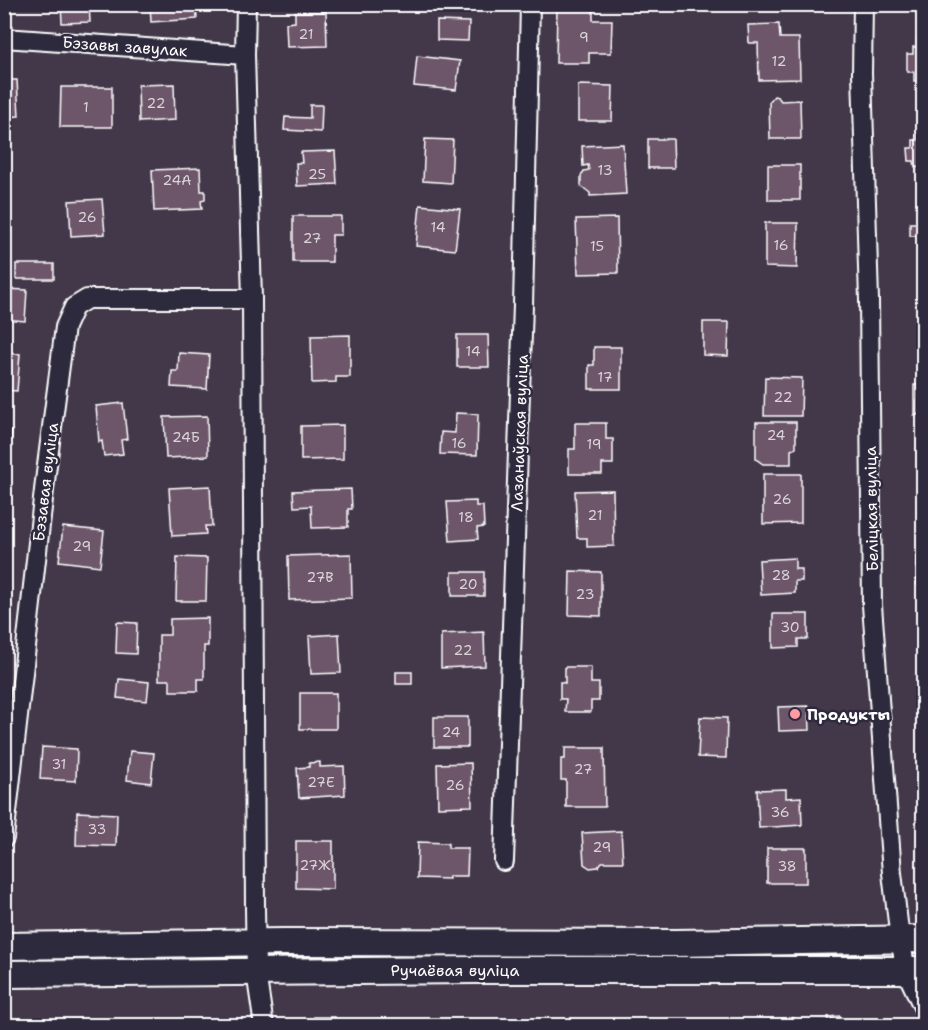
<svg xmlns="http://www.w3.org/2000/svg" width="928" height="1030" viewBox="0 0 928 1030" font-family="'Shantell Sans',sans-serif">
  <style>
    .green { fill: #576860; stroke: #abb4b0; stroke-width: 1.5 }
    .building { fill: #6e576a; stroke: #fff; stroke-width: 1.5 }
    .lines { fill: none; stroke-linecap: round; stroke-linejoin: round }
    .minor-casing { stroke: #fff; stroke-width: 22 }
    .secondary-casing { stroke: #fff; stroke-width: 30 }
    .minor { stroke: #2f2a3d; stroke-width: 18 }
    .secondary { stroke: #2f2a3d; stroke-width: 26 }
    .poi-dot { fill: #ff9aa2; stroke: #2f2a3d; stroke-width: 2 }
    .labels { text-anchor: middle; stroke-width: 5; stroke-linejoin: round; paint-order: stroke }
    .number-label { font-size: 14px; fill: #dbd5da }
    .street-label { font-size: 16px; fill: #fff; stroke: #2f2a3d }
    .poi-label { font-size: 16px; font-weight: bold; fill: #fff; stroke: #2f2a3d; text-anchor: start }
  </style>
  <rect width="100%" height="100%" fill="#42384a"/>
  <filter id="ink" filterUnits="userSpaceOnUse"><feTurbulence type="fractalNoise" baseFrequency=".0167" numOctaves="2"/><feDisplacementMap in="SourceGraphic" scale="12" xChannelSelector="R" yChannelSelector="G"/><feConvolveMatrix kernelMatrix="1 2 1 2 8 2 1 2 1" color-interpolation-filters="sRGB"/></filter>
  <g filter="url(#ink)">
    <g class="green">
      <path d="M849 947 850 957 288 959 287 950Z"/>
      <path d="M4 950H227V960L5 961Z"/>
    </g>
    <g class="building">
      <path d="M61 4H89L90 22 62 23Z"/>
      <path d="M150 4H196L197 19 151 22Z"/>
      <path d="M557 5 593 6V20H612L611 53H589V63H556Z"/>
      <path d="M295 12H326L327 46 287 47 286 23 295 22Z"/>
      <path d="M917 13H924V175H919V167H915L914 161H909L908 148H913V140H918V132H923V89H918V81H914V72H907V54H913V47H917V38H923V20L917 19Z"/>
      <path d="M437 21 469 22 468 41 437 40Z"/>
      <path d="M779 24 780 38H799L800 79 759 80 758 43H749L748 25Z"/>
      <path d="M417 56 460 61 456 90 414 86Z"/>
      <path d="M4 80H17L19 116 4 117Z"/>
      <path d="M174 84 175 120 139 122 138 85Z"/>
      <path d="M578 85 613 86 612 121H578Z"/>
      <path d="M61 87H112V127H60Z"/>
      <path d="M774 96 778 97 781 101 800 100 801 139H770L769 102Z"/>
      <path d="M310 105H322L321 132 284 130 285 117 310 118Z"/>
      <path d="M425 139 453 140 451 183 423 181Z"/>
      <path d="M648 139H673L674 168H648Z"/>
      <path d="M623 144 626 194 590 196V193L581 186V176L584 171 589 170 588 165 583 166 582 146Z"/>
      <path d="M335 151 337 184 297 186 296 163H302L301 152Z"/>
      <rect x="768" y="165" width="32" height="35"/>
      <path d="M200 168 201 191H205V200L201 201 202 209 154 211 152 170Z"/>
      <path d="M102 199 105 234 71 236 69 201Z"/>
      <path d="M420 205 460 209 455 250 416 246Z"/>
      <path d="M917 212H924V244H919V236H910V223H917Z"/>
      <path d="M293 216H341V235H332V262H293Z"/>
      <path d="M617 218 618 273 578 274 576 219Z"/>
      <path d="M765 223H798L797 268 765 267Z"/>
      <rect x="16" y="264" width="38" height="15"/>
      <path d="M4 289 27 290 25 321 4 319Z"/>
      <path d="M703 322H729L728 356 703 355Z"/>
      <path d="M350 335V377H336V382L312 383 311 336Z"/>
      <path d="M457 335H488L489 367H457Z"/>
      <path d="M594 347H621V389H589V365H594Z"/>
      <path d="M4 353 20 354 17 391 4 390Z"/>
      <path d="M179 353 209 355 207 389 171 387 172 371H178Z"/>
      <path d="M920 363H924V426H921V414L914 415V385H922Z"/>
      <path d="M765 377 802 378 801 416H764Z"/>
      <path d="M123 403 127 439 121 440 123 454 104 456 102 441 99 442 96 406Z"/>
      <path d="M456 413 478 414 477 455 440 454 441 432 455 433Z"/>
      <path d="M207 416 208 456 166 458 164 417Z"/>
      <path d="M756 422H796V448L791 450V464H763L756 459Z"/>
      <path d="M575 423H606V439H613V464H602V474H569V449H575Z"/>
      <path d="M343 425V459L301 460V426Z"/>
      <path d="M4 430 12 431 8 465H4Z"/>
      <path d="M763 474H801V523L763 524Z"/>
      <path d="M917 476H924V499L918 498Z"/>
      <path d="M210 486 212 526H205L206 534 172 536 169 488Z"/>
      <path d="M351 489 352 509H348V527L312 528 311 506 294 507 293 491Z"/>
      <path d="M613 490 614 546 587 547V538H577L575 491Z"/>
      <path d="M476 501V506H483L484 527 477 528 478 539 450 541 447 502Z"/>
      <path d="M63 527 104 531 100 566 59 561Z"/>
      <path d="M351 554 352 598 289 600 288 556Z"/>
      <path d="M916 556H924V587L917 585Z"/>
      <path d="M177 557 207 558 206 601H176Z"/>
      <path d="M795 558V569H802V581H795V593L761 595 759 560Z"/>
      <path d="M570 571 601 572V616L569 615Z"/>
      <rect x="452" y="572" width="32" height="24"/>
      <path d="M773 614H808V639H798V647L773 648Z"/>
      <path d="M208 618V646H204V679H198V691H170V680H159V635H170V619Z"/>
      <path d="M117 622 137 623 136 654 116 653Z"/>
      <path d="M484 632 485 666 441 668V634Z"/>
      <path d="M339 634 341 673 311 674 309 636Z"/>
      <path d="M565 667H591V683H599V701H591V712H565L566 699H560V682L565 683Z"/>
      <rect x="396" y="672" width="16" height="12"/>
      <path d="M119 679 149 682 147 701 117 698Z"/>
      <rect x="300" y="693" width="36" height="36"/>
      <path d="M809 706 810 730 779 731 778 707Z"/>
      <rect x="434" y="717" width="34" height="30"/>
      <path d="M700 717 727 718 726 758 698 757Z"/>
      <path d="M42 747 77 749 76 781 40 779Z"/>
      <path d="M565 748H604L605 807H566V780H561V759H565Z"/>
      <path d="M130 751 154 753 151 783 127 780Z"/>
      <path d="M320 762V767L344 766 345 795 299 798 297 768 309 767V763Z"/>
      <path d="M471 763 472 806 438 807 437 764Z"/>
      <path d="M786 789V798L801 797 802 825 759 828 757 790Z"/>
      <path d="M77 812 117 814 116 846 76 845Z"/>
      <path d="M621 831 623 862H602L598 867 590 868 584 864 582 833Z"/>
      <path d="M296 841H333V889L296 888Z"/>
      <path d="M418 842 448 843V848H468L467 876H449V879L417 878Z"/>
      <rect x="767" y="848" width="39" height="35"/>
      <path d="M840 1016 841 1026H810L809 1023 828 1021V1017Z"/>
      <rect x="314" y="1017" width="21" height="9"/>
      <path d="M794 1018V1026H762V1020Z"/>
      <path d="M87 1019 88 1026H51V1021Z"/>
    </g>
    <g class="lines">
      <g class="minor-casing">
        <g id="minor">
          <path d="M246 4 245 55 252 299 255 908 256 972 264 1026"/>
          <path d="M863 4 862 73 869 300 872 605 892 873 900 939 906 971 924 1009"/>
          <path d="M4 38 245 55"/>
          <path d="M4 838 46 473 65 327 74 307 87 299H252"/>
          <path d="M504 861 523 305 530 4"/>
        </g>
      </g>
      <g class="secondary-casing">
        <g id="secondary">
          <path d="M4 946 284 942 676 943 924 939"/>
          <path d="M4 974 475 970H924"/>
        </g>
      </g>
      <use href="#minor" class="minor"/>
      <use href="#secondary" class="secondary"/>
    </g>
  </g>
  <circle class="poi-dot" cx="795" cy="714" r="6"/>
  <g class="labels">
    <g class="number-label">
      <text x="306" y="39">21</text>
      <text x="584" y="42">9</text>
      <text x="779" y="66">12</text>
      <text x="156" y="108">22</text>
      <text x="86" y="112">1</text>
      <text x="605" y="175">13</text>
      <text x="317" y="179">25</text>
      <text x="177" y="185">24А</text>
      <text x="87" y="222">26</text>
      <text x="438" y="232">14</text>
      <text x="312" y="243">27</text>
      <text x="781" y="250">16</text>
      <text x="597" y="251">15</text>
      <text x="473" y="356">14</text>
      <text x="605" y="382">17</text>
      <text x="783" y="402">22</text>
      <text x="776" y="440">24</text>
      <text x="186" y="442">24Б</text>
      <text x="459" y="448">16</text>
      <text x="594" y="449">19</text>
      <text x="782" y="504">26</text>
      <text x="595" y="520">21</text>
      <text x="466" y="522">18</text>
      <text x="82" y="551">29</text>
      <text x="781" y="580">28</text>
      <text x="320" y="582">27В</text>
      <text x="468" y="589">20</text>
      <text x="585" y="599">23</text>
      <text x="790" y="632">30</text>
      <text x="463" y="655">22</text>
      <text x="451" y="737">24</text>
      <text x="59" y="769">31</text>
      <text x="583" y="774">27</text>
      <text x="321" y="787">27Е</text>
      <text x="455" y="790">26</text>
      <text x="780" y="817">36</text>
      <text x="97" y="834">33</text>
      <text x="602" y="852">29</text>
      <text x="315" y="870">27Ж</text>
      <text x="787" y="871">38</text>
    </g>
    <g class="street-label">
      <text transform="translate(125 46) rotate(4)" y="6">Бэзавы завулак</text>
      <text transform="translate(519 433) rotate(-88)" y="6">Лазанаўская вуліца</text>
      <text transform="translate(45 482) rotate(-83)" y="6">Бэзавая вуліца</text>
      <text transform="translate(871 509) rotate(-91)" y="6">Беліцкая вуліца</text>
      <text x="455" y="976">Ручаёвая вуліца</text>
    </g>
    <g class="poi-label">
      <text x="807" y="720">Продукты</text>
    </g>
  </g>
  <rect width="928" height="1030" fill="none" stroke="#2f2a3d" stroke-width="24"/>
  <rect x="12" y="12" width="904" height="1006" fill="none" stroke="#fff" stroke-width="2" filter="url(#ink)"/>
</svg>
